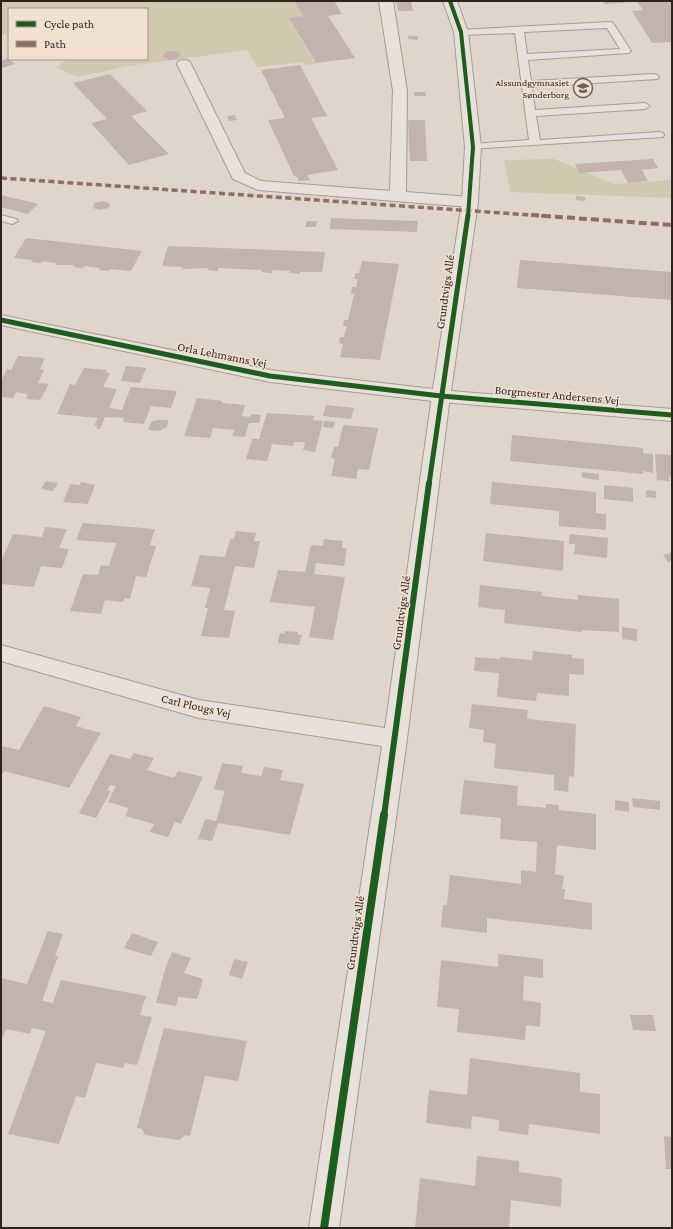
<svg xmlns="http://www.w3.org/2000/svg" width="673" height="1229" viewBox="0 0 673 1229" font-family="'Crimson Pro',serif">
  <style>
    .green { fill: #d0c9af }
    .building { fill: #c2b3ac }
    .lines { fill: none; stroke-linecap: round; stroke-linejoin: round }
    .service-casing { stroke: #a49b94; stroke-width: 2 }
    .minor-casing { stroke: #a49b94; stroke-width: 2 }
    .tertiary-casing { stroke: #a49b94; stroke-width: 2 }
    .service { fill: #e8e1db; fill-rule: evenodd }
    .minor { fill: #e8e1db; fill-rule: evenodd }
    .tertiary { fill: #e8e1db; fill-rule: evenodd }
    .quiet-far1 { stroke: #8d6e63; stroke-width: 3.5; stroke-dasharray: 6 3.5; stroke-linecap: butt }
    .quiet { stroke: #8d6e63; stroke-width: 4; stroke-dasharray: 8 4; stroke-linecap: butt }
    .cycleway-far3-casing { stroke: #f0e0d1; stroke-width: 5.5 }
    .cycleway-far2-casing { stroke: #f0e0d1; stroke-width: 7 }
    .cycleway-far1-casing { stroke: #f0e0d1; stroke-width: 8 }
    .cycleway-casing { stroke: #f0e0d1; stroke-width: 10 }
    .cycleway-far3 { stroke: #1b5e20; stroke-width: 4 }
    .cycleway-far2 { stroke: #1b5e20; stroke-width: 5 }
    .cycleway-far1 { stroke: #1b5e20; stroke-width: 6 }
    .cycleway { stroke: #1b5e20; stroke-width: 8 }
    .labels { text-anchor: middle; stroke-width: 3; stroke-linejoin: round; paint-order: stroke }
    .far-poi-label { font-size: 10px; fill: #30231e; stroke: #f0e0d1; text-anchor: end }
    .street-label { font-size: 12px; fill: #30231e; stroke: #f0e0d1 }
  </style>
  <rect width="100%" height="100%" fill="#dfd5cb"/>
  <g class="green">
    <path d="M1 1H294L303 16 289 19 316 64 306 65 304 62 257 67 247 50 128 66 77 77 56 67 69 59H147V9H9V32L1 35Z"/>
    <path d="M554 159 614 184 672 180V198L510 192 504 160Z"/>
  </g>
  <g class="building">
    <path d="M294 1H334L342 14 328 16 355 58 316 63 289 18 303 16Z"/>
    <path d="M396 1H411L413 11H398Z"/>
    <path d="M603 1H632V2L605 4Z"/>
    <path d="M637 1H672V42L652 43 632 11 643 10Z"/>
    <path d="M408 36H418V40L408 39Z"/>
    <path d="M175 51 181 54 178 59 168 60 162 56 166 52Z"/>
    <path d="M8 58 15 64 2 68 1 61Z"/>
    <path d="M300 65 327 116 311 118 338 170 307 175 310 180 299 181 296 176H294L268 120 285 118 261 70Z"/>
    <path d="M110 74 147 111 131 116 169 154 129 165 91 123 107 119 73 83Z"/>
    <path d="M414 92H425L426 96H415Z"/>
    <path d="M235 115 237 120 229 121 227 116Z"/>
    <path d="M408 120H425L427 161H410Z"/>
    <path d="M653 159 658 168 642 170 648 181 628 183 621 170 579 173 575 164Z"/>
    <path d="M1 195 38 204 28 214 1 207Z"/>
    <path d="M576 196 585 197V201L576 200Z"/>
    <path d="M103 201 110 204 108 208 100 210 93 208 94 203Z"/>
    <path d="M331 218 418 221 417 232 330 229Z"/>
    <path d="M307 221H317L316 227H305Z"/>
    <path d="M26 238 142 251 131 271 110 269 109 271 99 270 100 268 84 266 83 268 73 267 74 265H55L56 263 42 261 41 263 31 262 32 260 14 258Z"/>
    <path d="M168 246 325 252 322 272H300V274L289 273 290 271 272 270V273L262 272V270L218 268V271L207 270 208 268 182 269 183 267 162 266Z"/>
    <path d="M520 260 672 272V300L517 288Z"/>
    <path d="M362 261 399 264 380 360 340 357 343 344 339 343 340 337H344L347 326H343L344 320H348L354 294H351L352 287H356L358 279H354L356 273H359Z"/>
    <path d="M18 356 45 358 40 369 44 370 38 383 49 384 40 400 26 399 28 394 16 392 14 398 1 397V381L7 369 11 370Z"/>
    <path d="M126 366 146 368 140 383 121 381Z"/>
    <path d="M84 368 107 370 106 373H110L103 387 117 389 109 408 122 410 131 387 177 391 171 408 151 406 144 424 123 422 124 418 105 417 100 429 96 428 97 426 94 425 98 418 57 414 70 384 75 385Z"/>
    <path d="M197 398 222 401V403L245 405 242 416 250 417 251 414 261 415 259 423H249L245 437 232 436 234 430 213 428 210 438 184 436Z"/>
    <path d="M326 405 354 408 351 419 323 416Z"/>
    <path d="M267 413 315 416 313 420 323 421 315 452 303 450 305 442H294L293 446 272 444 267 461 246 459 252 439H259Z"/>
    <path d="M157 420H168L167 427 159 431 148 430 151 422Z"/>
    <path d="M324 421 335 422 333 428 323 427Z"/>
    <path d="M343 425 378 428 369 470 358 469 356 479 331 476 335 459 331 458 334 447H338Z"/>
    <path d="M512 435 643 448V453L653 454V473L643 471V474L510 461Z"/>
    <path d="M655 454 672 455V464H671L672 477H669L670 481 657 480Z"/>
    <path d="M582 472 599 474V480L582 478Z"/>
    <path d="M46 481 58 483 53 491 41 489Z"/>
    <path d="M81 482 95 485 88 504 63 502 70 484 80 485Z"/>
    <path d="M492 482 596 492V513L606 514V530L559 526V511L490 504Z"/>
    <path d="M604 485 633 488V502L604 499Z"/>
    <path d="M646 490 656 491V498L646 497Z"/>
    <path d="M83 523 155 529 150 545 156 546 146 577 136 576 130 599 124 598 123 602 105 600 101 614 70 611 83 574 98 575 101 565 109 566 116 543 76 540Z"/>
    <path d="M45 527 67 529 59 548 69 549 62 568 41 566 34 587 1 584V562L13 534 42 537Z"/>
    <path d="M236 531 256 533 254 541H260L254 568 235 566 224 610 235 611 229 638 201 636 208 608H205L210 588 191 586 200 555 225 557 230 539H234Z"/>
    <path d="M486 533 564 541 563 571 483 561Z"/>
    <path d="M570 534 608 538 607 558 574 554 575 544H569Z"/>
    <path d="M324 539 343 541 342 548H347L344 566 316 563 314 574 345 577 333 640 309 637 315 607 270 602 278 570 305 572 311 545 323 546Z"/>
    <path d="M672 553V561L668 562 663 555Z"/>
    <path d="M480 585 542 592 541 596 578 600V595L619 599V632L582 630V632L504 623 505 610 478 607Z"/>
    <path d="M622 627 637 629V641L622 639Z"/>
    <path d="M285 631 298 632V635H302L299 645 278 643 280 633 285 634Z"/>
    <path d="M533 651 572 655V658L584 659V675L569 674V696L537 693 536 701 497 697 499 673 474 671 475 657 500 659V657L532 660Z"/>
    <path d="M472 704 528 710 527 719 576 724 574 777 569 776 568 792 554 790V775L494 768 496 744 483 742 484 730 469 728Z"/>
    <path d="M44 706 81 717 76 726 101 733 69 788 4 771 1 777V746L19 750Z"/>
    <path d="M134 753 154 758 147 770 174 778 178 771 203 777 181 824 175 822 168 837 150 832 154 824 125 816 129 808 108 802 116 786 110 785 107 790 111 791 96 818 79 813 110 754 130 759Z"/>
    <path d="M222 763 243 766 241 773 261 776 264 767 283 770 280 780 304 784 290 835 218 823 212 841 198 839 205 819 216 821 225 791 214 789Z"/>
    <path d="M464 780 518 786 517 805 546 808V804L559 805V810L596 814V850L557 845 555 874 564 876 562 889H565L564 899 592 903V930L487 918V933L441 927 443 905H447L450 875 521 884V870L536 872 537 842 500 839 501 818 460 814Z"/>
    <path d="M632 798 660 801V810L633 807Z"/>
    <path d="M615 800 629 802V812L615 810Z"/>
    <path d="M48 931 63 934 55 956H58L42 1001 53 1003 61 980 146 996 140 1015 152 1017 137 1065 125 1063 123 1068 96 1063 85 1098 76 1096 59 1144 8 1134 46 1031 32 1028 30 1034 6 1029 1 1042V978L27 984Z"/>
    <path d="M132 933 158 942 151 956 124 948Z"/>
    <path d="M172 952 191 958 184 973 203 979 197 999 178 997 176 1006 156 1003 166 966Z"/>
    <path d="M498 954 543 959V978L524 976 523 1000 541 1003 540 1027 526 1025 525 1040 457 1032 459 1009 437 1007 441 960 498 967Z"/>
    <path d="M234 959 248 962 242 979 229 975Z"/>
    <path d="M630 1015H653L656 1031 633 1030Z"/>
    <path d="M164 1028 247 1041 238 1081 205 1076 190 1136 185 1135 179 1140 145 1135 142 1129 137 1128Z"/>
    <path d="M470 1058 580 1073V1092L600 1094V1134L529 1124 528 1135 499 1131V1120L472 1116 471 1129 426 1123 429 1090 467 1095Z"/>
    <path d="M664 1136 672 1137V1169H666Z"/>
    <path d="M477 1156 519 1161V1172L562 1178 561 1207 511 1200 509 1228H415L420 1178 475 1186Z"/>
  </g>
  <g class="lines">
    <g class="service-casing">
      <g id="service">
        <path d="M610 22 613 23 631 51 629 53 528 60 531 81 654 74 657 75 659 77 657 79 532 87 535 110 645 103 650 106 645 109 536 116 540 140 659 132 663 133 664 135 663 137 469 149 468 147 469 145 473 144 529 140 515 33 461 35 456 32 458 30ZM607 28 620 49 527 54 524 32Z"/>
        <path d="M1 215 16 219 18 221 12 224 1 221Z"/>
      </g>
    </g>
    <g class="minor-casing">
      <g id="minor">
        <path d="M379 1H393L407 91 406 192 470 197 476 199 478 202 476 205 470 207 258 190 233 179 177 64 179 61 184 60 189 61 191 64 245 173 261 181 390 191 393 91Z"/>
        <path d="M441 390 448 392 450 396 407 739 339 1228H309L382 746 199 718 1 661V645L199 700 385 728 432 396 434 392Z"/>
      </g>
    </g>
    <g class="tertiary-casing">
      <path id="tertiary" d="M443 1H457L468 32 481 147 478 202 451 391 672 409V421L441 402 270 382 1 325V315L270 370 433 389 462 202 465 147 454 32Z"/>
    </g>
    <use href="#service" class="service"/>
    <use href="#minor" class="minor"/>
    <use href="#tertiary" class="tertiary"/>
    <path class="quiet-far1" d="M1 178 545 216"/>
    <path class="quiet" d="M531 215 672 225"/>
    <g class="cycleway-far3-casing">
      <path id="cycleway-far3" d="M450 1 461 32 473 147 468 216"/>
    </g>
    <g class="cycleway-far2-casing">
      <g id="cycleway-far2">
        <path d="M1 320 270 376 441 396 672 415"/>
        <path d="M429 484 468 215"/>
      </g>
    </g>
    <g class="cycleway-far1-casing">
      <path id="cycleway-far1" d="M384 816 429 483"/>
    </g>
    <g class="cycleway-casing">
      <path id="cycleway" d="M324 1228 384 815"/>
    </g>
    <use href="#cycleway-far3" class="cycleway-far3"/>
    <use href="#cycleway-far2" class="cycleway-far2"/>
    <use href="#cycleway-far1" class="cycleway-far1"/>
    <use href="#cycleway" class="cycleway"/>
  </g>
  <defs>
    <g id="school-ring" transform="scale(1)"><circle r="9.5" fill="#f0e0d1" stroke="#6d615b" stroke-width="1.5"/><path d="M0-5L7-2L0 1L-7-2ZM-4 1L0 2.5L4 1V4Q0 6-4 4Z" fill="#6d615b"/></g>
  </defs>
  <g fill-rule="evenodd">
    <use href="#school-ring" x="583" y="88"/>
  </g>
  <g class="labels">
    <g class="far-poi-label">
      <text x="569" y="86">Alssundgymnasiet<tspan x="569" dy="12">Sønderborg</tspan></text>
    </g>
    <g class="street-label">
      <text transform="translate(445 292) rotate(-82)" y="4">Grundtvigs Allé</text>
      <text transform="translate(222 355) rotate(11)" y="4">Orla Lehmanns Vej</text>
      <text transform="translate(557 395) rotate(5)" y="4">Borgmester Andersens Vej</text>
      <text transform="translate(401 613) rotate(-82)" y="4">Grundtvigs Allé</text>
      <text transform="translate(196 706) rotate(13)" y="4">Carl Plougs Vej</text>
      <text transform="translate(355 933) rotate(-82)" y="4">Grundtvigs Allé</text>
    </g>
  </g>
  <rect width="673" height="1229" fill="none" stroke="#30231e" stroke-width="4"/>
  <rect x="8" y="8" width="140" height="52" fill="#f0e0d1" stroke="#a39489"/>
  <rect x="16" y="21" width="20" height="6" fill="#1b5e20" stroke="#a39489"/>
  <text x="44" y="28" font-size="12" fill="#30231e">Cycle path</text>
  <rect x="16" y="41" width="20" height="6" fill="#8d6e63" stroke="#a39489"/>
  <text x="44" y="48" font-size="12" fill="#30231e">Path</text>
</svg>
